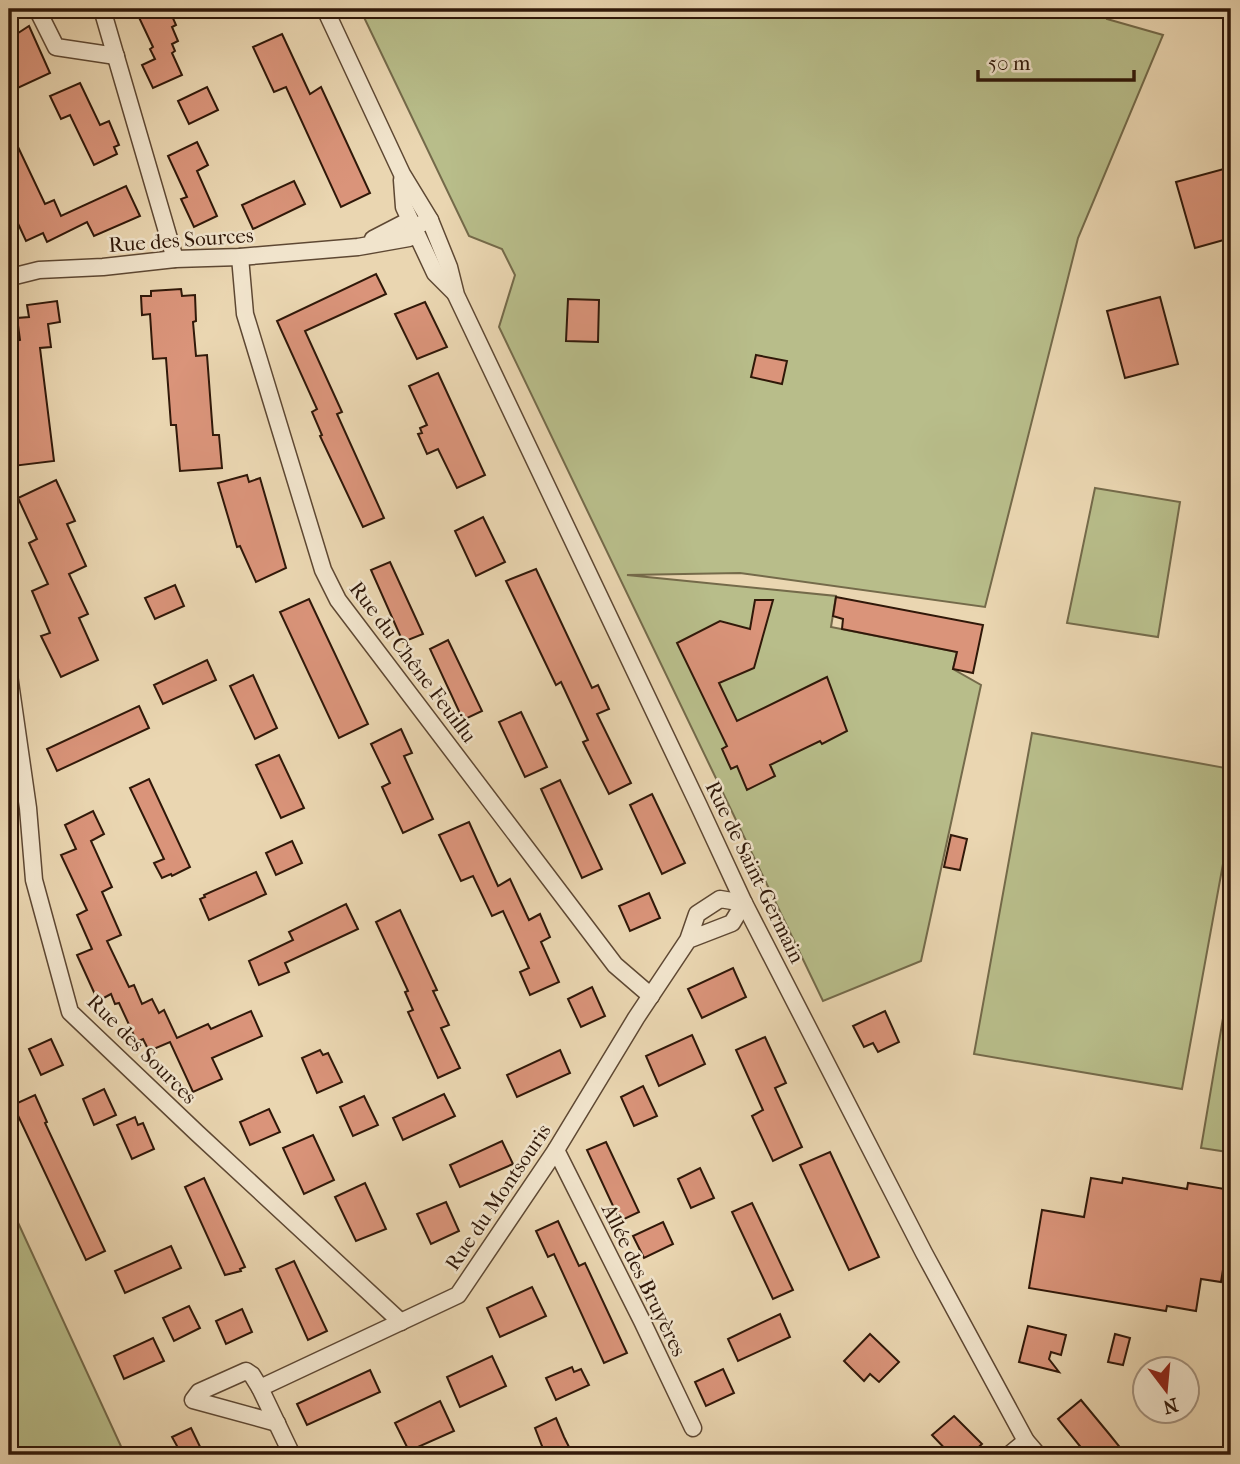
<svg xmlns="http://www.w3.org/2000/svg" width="1240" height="1464" viewBox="0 0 1240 1464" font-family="'IM FELL French Canon',serif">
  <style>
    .green { fill: #b8bd8a; stroke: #746a4a; stroke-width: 2 }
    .building { fill: #da947a; stroke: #301809; stroke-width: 2 }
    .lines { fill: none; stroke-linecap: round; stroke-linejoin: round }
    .street-casing { stroke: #5e4833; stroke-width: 19 }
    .street { stroke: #f1e4cc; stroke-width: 16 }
    .labels { text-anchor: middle; stroke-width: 5; stroke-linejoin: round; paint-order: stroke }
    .street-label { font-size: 21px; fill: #301809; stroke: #f1e4cc }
  </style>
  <rect width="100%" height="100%" fill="#ead6b1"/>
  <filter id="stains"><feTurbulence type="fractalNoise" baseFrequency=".00286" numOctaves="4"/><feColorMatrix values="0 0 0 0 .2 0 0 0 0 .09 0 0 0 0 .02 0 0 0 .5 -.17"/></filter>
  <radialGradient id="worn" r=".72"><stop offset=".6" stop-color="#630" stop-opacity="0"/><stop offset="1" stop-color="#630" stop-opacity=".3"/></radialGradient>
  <g class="green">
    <path d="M360 9H1108L1107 19 1163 35 1078 238 985 607 740 573 627 575 836 596 831 627 957 652 953 669 981 685 921 961 823 1001 499 327 515 275 502 249 469 236Z"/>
    <path d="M1095 488 1180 502 1158 637 1067 623Z"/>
    <path d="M1032 733 1231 769V820L1182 1089 974 1054Z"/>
    <path d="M1231 971V1132L1228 1152 1201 1148Z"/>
    <path d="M9 1203 125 1455H9Z"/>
  </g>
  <g class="building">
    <path d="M135 9H169L176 25 172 27 178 41 172 44 175 51 172 53 182 75 153 88 142 65 155 59 150 49 153 47Z"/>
    <path d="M29 26 50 73 9 92V39Z"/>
    <path d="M282 34 310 94 321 87 370 193 341 207 286 87 274 92 253 47Z"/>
    <path d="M80 83 100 125 109 121 119 145 114 147 117 154 94 165 70 115 61 119 50 96Z"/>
    <path d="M207 87 218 110 189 124 178 101Z"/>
    <path d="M9 128 45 204 54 200 61 216 126 186 140 216 94 236 87 222 47 242 43 233 26 241 9 204Z"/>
    <path d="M197 142 208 165 197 171 217 216 194 227 181 199 187 197 168 156Z"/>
    <path d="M1231 167V238L1195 248 1176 182Z"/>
    <path d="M294 181 305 204 253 229 242 205Z"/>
    <path d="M376 274 386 294 305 331 342 412 337 414 384 518 363 527 320 436 322 435 312 412 317 409 277 321Z"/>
    <path d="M181 289 182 296 195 295 196 321 193 322 196 356 207 355 213 435H219L222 468 180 471 176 425H171L166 358 153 359 150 314 142 315 141 296H151V291Z"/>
    <path d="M1160 297 1178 364 1125 378 1107 311Z"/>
    <path d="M568 299 599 300 598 342 566 341Z"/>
    <path d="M57 301 60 322 48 324 51 347 40 348 54 461 13 466 9 436V359L11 358 9 342 20 340 17 318 29 317 27 305Z"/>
    <path d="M425 302 447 347 417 359 395 314Z"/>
    <path d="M756 355 787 361 782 384 751 377Z"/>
    <path d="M438 373 485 475 457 488 438 449 427 454 418 434 422 433 420 428 427 425 409 386Z"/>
    <path d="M247 475 249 482 260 478 286 568 256 582 240 546 237 547 218 483Z"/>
    <path d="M56 480 75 521 67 524 86 566 69 574 88 614 79 618 98 660 61 677 41 636 50 633 32 591 48 584 29 543 37 539 18 498Z"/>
    <path d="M483 517 505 562 476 576 455 531Z"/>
    <path d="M390 562 423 634 403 642 371 570Z"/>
    <path d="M536 569 592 688 598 685 609 709 597 714 631 783 609 794 583 742 588 740 561 682 556 685 506 581Z"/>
    <path d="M175 585 184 606 155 619 145 598Z"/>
    <path d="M836 597 983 625 973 673 953 669 957 652 842 629 843 619 833 616Z"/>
    <path d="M309 599 368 724 339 738 280 612Z"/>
    <path d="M755 600H773L754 668 719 683 737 721 827 677 847 731 822 744 820 741 770 765 775 776 747 790 737 766 731 769 722 749 727 746 677 643 720 621 750 629Z"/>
    <path d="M448 640 482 711 463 720 430 649Z"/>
    <path d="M207 660 216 680 163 704 154 685Z"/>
    <path d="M253 675 277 728 255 739 230 686Z"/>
    <path d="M139 706 149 728 57 771 47 749Z"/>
    <path d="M521 712 547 767 525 777 499 722Z"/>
    <path d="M401 729 412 753 404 756 433 819 403 833 382 787 390 783 371 744Z"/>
    <path d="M279 755 304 808 281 818 256 765Z"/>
    <path d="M149 779 190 867 172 876 171 874 162 878 154 863 164 859 130 788Z"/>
    <path d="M560 780 602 869 582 878 541 789Z"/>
    <path d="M652 794 685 863 662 874 630 805Z"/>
    <path d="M93 811 104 834 91 841 112 887 102 892 121 935 107 941 129 987 134 985 142 1004 152 999 159 1013 164 1010 177 1038 208 1024 211 1029 251 1011 262 1036 212 1058 222 1079 193 1092 170 1042 149 1051 143 1039 137 1042 119 1003 115 1004 111 994 98 1001 77 955 92 949 77 915 87 910 61 855 76 849 65 825Z"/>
    <path d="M469 822 498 886 510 879 529 920 540 914 550 937 541 942 559 982 530 995 520 972 529 968 503 911 492 916 473 876 461 881 439 835Z"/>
    <path d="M951 835 967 839 960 870 944 867Z"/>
    <path d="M292 841 302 863 276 875 266 853Z"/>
    <path d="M256 872 266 894 209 920 200 899 205 897 204 895Z"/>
    <path d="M649 893 660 918 630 931 619 906Z"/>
    <path d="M346 904 358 929 285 963 289 972 259 985 249 961 293 940 289 932Z"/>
    <path d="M400 910 437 990 433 991 449 1025 441 1028 460 1068 438 1078 408 1012 413 1010 405 992 408 991 376 922Z"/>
    <path d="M733 968 746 997 702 1018 688 989Z"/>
    <path d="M592 987 605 1016 581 1027 568 999Z"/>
    <path d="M885 1011 899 1042 878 1052 873 1043 864 1047 853 1026Z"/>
    <path d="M692 1035 705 1064 659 1086 646 1056Z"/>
    <path d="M765 1037 786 1083 775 1088 802 1147 773 1161 752 1116 763 1110 736 1050Z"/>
    <path d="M51 1039 63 1065 41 1075 29 1049Z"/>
    <path d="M320 1050 323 1055 328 1053 342 1082 317 1093 302 1058Z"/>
    <path d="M560 1050 570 1073 517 1097 507 1075Z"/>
    <path d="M643 1086 657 1116 634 1126 621 1097Z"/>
    <path d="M104 1089 116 1115 94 1125 83 1099Z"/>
    <path d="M444 1094 455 1116 403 1140 393 1118Z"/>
    <path d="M35 1095 47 1122 45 1123 105 1251 86 1260 13 1105Z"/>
    <path d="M364 1096 378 1125 353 1136 340 1107Z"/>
    <path d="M269 1109 280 1132 250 1145 240 1122Z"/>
    <path d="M135 1117 138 1125 143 1123 154 1149 132 1159 117 1125Z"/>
    <path d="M313 1135 334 1180 304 1194 283 1148Z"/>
    <path d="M502 1141 513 1164 460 1187 450 1165Z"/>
    <path d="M606 1142 639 1212 620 1221 587 1150Z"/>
    <path d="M830 1152 879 1257 849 1270 800 1165Z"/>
    <path d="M700 1168 714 1198 691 1208 678 1179Z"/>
    <path d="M204 1178 245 1267 240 1269 241 1271 225 1275 185 1187Z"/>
    <path d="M1091 1178 1122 1183 1123 1178 1187 1189 1188 1183 1231 1190V1220L1221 1282 1201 1279 1196 1311 1167 1306 1166 1311 1029 1288 1042 1210 1084 1217Z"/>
    <path d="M365 1183 386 1229 356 1241 335 1197Z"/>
    <path d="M446 1202 459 1231 431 1244 417 1214Z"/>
    <path d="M752 1203 793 1290 773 1299 732 1212Z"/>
    <path d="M558 1221 579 1266 585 1263 627 1353 604 1363 554 1254 548 1257 536 1231Z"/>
    <path d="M663 1222 673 1244 644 1258 633 1236Z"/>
    <path d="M171 1246 181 1268 125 1293 115 1271Z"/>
    <path d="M294 1261 327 1331 308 1340 276 1269Z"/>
    <path d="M532 1287 546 1316 500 1337 487 1308Z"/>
    <path d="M189 1306 200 1328 174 1341 163 1318Z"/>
    <path d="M242 1309 252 1332 226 1344 216 1321Z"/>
    <path d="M780 1314 790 1337 738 1361 728 1339Z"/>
    <path d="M1028 1326 1066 1335 1061 1355 1051 1352 1049 1359 1059 1372 1019 1362Z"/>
    <path d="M870 1334 899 1362 879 1382 870 1374 864 1381 844 1361Z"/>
    <path d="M1115 1334 1130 1338 1123 1365 1108 1362Z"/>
    <path d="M153 1338 164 1361 124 1379 114 1356Z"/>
    <path d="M492 1356 506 1386 460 1407 447 1377Z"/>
    <path d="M572 1367 574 1372 581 1369 589 1385 556 1400 546 1378Z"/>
    <path d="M723 1369 734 1393 706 1406 695 1382Z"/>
    <path d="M370 1370 380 1392 307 1425 297 1404Z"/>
    <path d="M1081 1400 1110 1435 1126 1455H1087L1058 1419Z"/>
    <path d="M440 1401 454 1431 409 1451 395 1423Z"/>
    <path d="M954 1416 982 1444 970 1455H951L932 1435Z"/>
    <path d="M556 1418 564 1437 573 1455H547L542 1446 535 1428Z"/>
    <path d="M191 1428 204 1455H182L172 1437Z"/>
  </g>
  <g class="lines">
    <g class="street-casing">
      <g id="street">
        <path d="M37 9 56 47 116 56"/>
        <path d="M102 9 175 259"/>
        <path d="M325 9 402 174 430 220 449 267 456 295 699 806 744 903 924 1253 1026 1441 1038 1455"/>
        <path d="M402 180 404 207 435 273 455 293"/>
        <path d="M373 239 404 223 414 227"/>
        <path d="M240 257 245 314 323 570 338 600 615 965 651 996"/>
        <path d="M9 280 15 276 39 270 103 267 175 259 240 257 358 247 409 238 414 227 430 220"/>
        <path d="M9 675 28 808 34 880 70 1012 197 1133 401 1322"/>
        <path d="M556 1150 642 1321 693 1428"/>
        <path d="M260 1388 252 1375 246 1371 199 1392 193 1400 277 1423"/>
        <path d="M292 1455 260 1388 458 1295 556 1150 636 1018 688 940 697 914 720 899 744 903 732 923 688 940"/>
        <path d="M1009 1455 1026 1441"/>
      </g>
    </g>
    <use href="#street" class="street"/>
  </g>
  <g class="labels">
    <g class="street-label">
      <text transform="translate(181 240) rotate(-4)" y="7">Rue des Sources</text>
      <text transform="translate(413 662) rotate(53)" y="7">Rue du Chêne Feuillu</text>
      <text transform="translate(755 872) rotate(64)" y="7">Rue de Saint-Germain</text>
      <text transform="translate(142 1049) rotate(45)" y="7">Rue des Sources</text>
      <text transform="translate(498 1197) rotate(-56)" y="7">Rue du Montsouris</text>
      <text transform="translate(644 1280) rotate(64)" y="7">Allée des Bruyères</text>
    </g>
  </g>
  <rect width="1240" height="1464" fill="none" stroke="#ead6b1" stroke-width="35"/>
  <rect x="10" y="10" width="1219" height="1443" fill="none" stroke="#301809" stroke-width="3.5"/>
  <rect x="18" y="18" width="1205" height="1429" fill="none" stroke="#301809" stroke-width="2"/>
  <g transform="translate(1166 1390) rotate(164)"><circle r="33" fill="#f1e4cc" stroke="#a4927e" stroke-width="2"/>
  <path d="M0-5L12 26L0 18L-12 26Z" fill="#8f2418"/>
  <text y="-10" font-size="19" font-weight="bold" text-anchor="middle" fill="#301809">N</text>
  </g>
  <path d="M978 70v10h156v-10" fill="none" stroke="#301809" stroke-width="3.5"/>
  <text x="988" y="70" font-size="21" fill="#301809" stroke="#f1e4cc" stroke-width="5" paint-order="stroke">50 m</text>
  <rect width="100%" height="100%" filter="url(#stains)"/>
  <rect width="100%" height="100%" fill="url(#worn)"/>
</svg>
